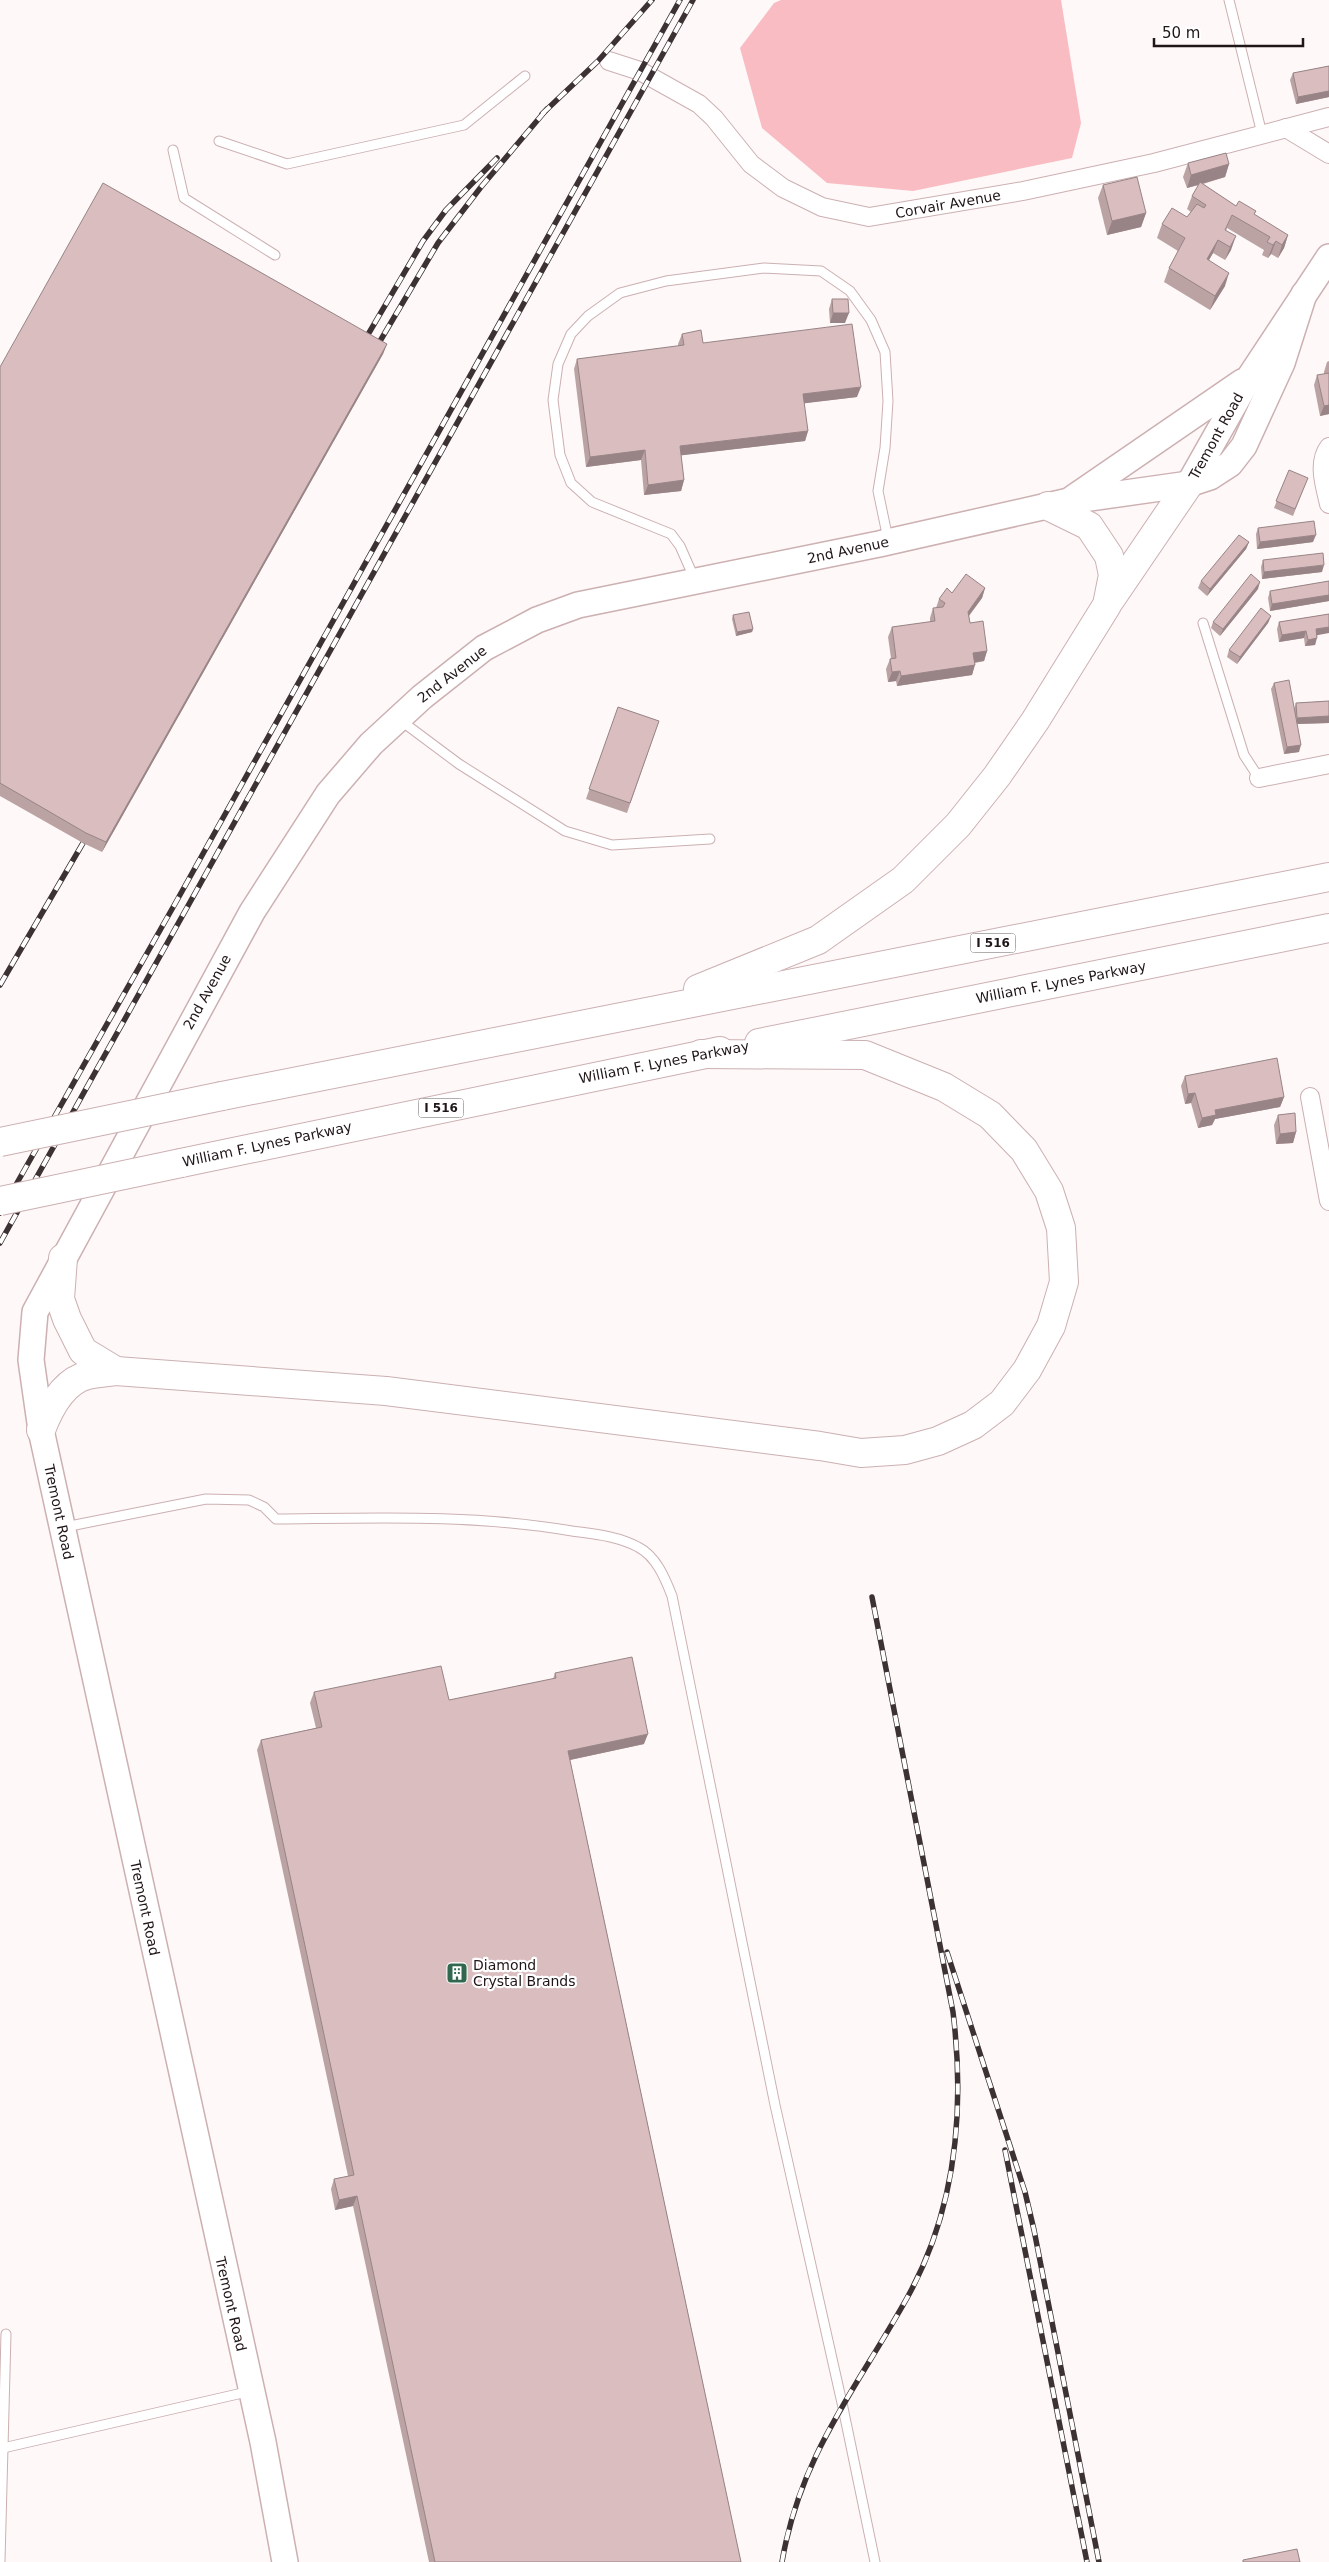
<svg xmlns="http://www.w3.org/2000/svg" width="1329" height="2562" viewBox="0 0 1329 2562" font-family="'DejaVu Sans',sans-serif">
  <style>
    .green { fill: #f8bcc2 }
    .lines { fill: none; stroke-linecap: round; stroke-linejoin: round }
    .lane-casing { stroke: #ccb0b2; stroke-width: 11 }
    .street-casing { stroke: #ccb0b2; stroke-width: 20 }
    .secondary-casing { stroke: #ccb0b2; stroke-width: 28 }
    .highway-casing { stroke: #ccb0b2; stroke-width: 30 }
    .lane { stroke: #fff; stroke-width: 9 }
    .street { stroke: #fff; stroke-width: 18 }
    .secondary { stroke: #fff; stroke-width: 25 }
    .highway { stroke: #fff; stroke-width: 28 }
    .rail-casing { stroke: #3c3233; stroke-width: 5.5 }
    .rail { stroke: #fff; stroke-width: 4; stroke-dasharray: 11; stroke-linecap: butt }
    .highway-bridge-casing { stroke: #ccb0b2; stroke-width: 30; stroke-linecap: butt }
    .highway-bridge { stroke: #fff; stroke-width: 28 }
    .wall { fill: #bba3a4 }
    .shaded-wall { fill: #988486 }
    .building { fill: #d9bdbf; stroke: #988486 }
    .labels { text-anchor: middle; stroke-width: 4.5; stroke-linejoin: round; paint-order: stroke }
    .shield { fill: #fff; stroke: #635c5d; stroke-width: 1 }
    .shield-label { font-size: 12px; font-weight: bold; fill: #201617 }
    .street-label { font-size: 14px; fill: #201617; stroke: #fff }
    .poi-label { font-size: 14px; fill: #201617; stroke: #fff; text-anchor: start }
  </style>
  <rect width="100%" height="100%" fill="#fef8f8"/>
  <path class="green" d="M781 0H1061L1081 123 1072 158 913 191 827 183 762 128 740 48 774 3Z"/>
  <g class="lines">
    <g class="lane-casing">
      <g id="lane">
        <path d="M1229 0 1262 134"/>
        <path d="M219 141 287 164 464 125 525 76"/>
        <path d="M173 150 184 198 275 255"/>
        <path d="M695 580 680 546 671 534 592 502 571 483 560 455 553 400 558 364 571 334 588 316 620 293 666 281 764 268 821 271 850 291 871 320 885 352 888 401 885 448 878 491 888 539"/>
        <path d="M1203 623 1244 755 1259 778"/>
        <path d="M400 720 459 764 565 831 612 845 710 839"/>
        <path d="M65 1527 206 1499 249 1500 264 1507 276 1519C376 1518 473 1514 572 1531 594 1534 618 1536 638 1547 656 1556 665 1578 672 1596L775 2105 842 2403 875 2562"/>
        <path d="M3 2448 251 2391"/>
        <path d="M0 2561 6 2334"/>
      </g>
    </g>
    <g class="street-casing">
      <g id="street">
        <path d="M609 61 640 71 699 104 714 118 751 164 783 188 822 207 869 217 1023 191 1154 163 1329 117"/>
        <path d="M1286 128 1329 154"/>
        <path d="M1329 447C1317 463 1325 486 1329 504"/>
        <path d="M1259 778 1329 764"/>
        <path d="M1310 1097 1329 1201"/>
      </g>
    </g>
    <g class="secondary-casing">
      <g id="secondary">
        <path d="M1189 484 1249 378 1329 257"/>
        <path d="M1073 498 1242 382"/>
        <path d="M285 2562 263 2442 41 1430 31 1360 35 1312 252 912 328 794 371 744 422 697 484 648 537 620 578 605 879 544 1069 501 1189 484 1210 477 1230 464 1244 446 1282 363 1304 294"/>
      </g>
    </g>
    <g class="highway-casing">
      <g id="highway">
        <path d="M1110 600 1189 484"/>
        <path d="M698 989 818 940 903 880 958 825 997 776 1035 721 1107 605 1113 575 1109 556 1089 526 1048 506"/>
        <path d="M759 1043 1329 928"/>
        <path d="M222 1096 1329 877"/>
        <path d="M181 1163 720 1051"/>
        <path d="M63 1258 60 1299 67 1319 83 1351 116 1371"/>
        <path d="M41 1430C49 1409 63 1381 88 1375 97 1373 107 1372 116 1371L386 1391 820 1446 861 1453 905 1450 938 1441 973 1425 1002 1403 1027 1370 1051 1326 1064 1282 1061 1228 1049 1191 1024 1150 990 1115 944 1087 865 1055 701 1054"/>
      </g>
    </g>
    <use href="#lane" class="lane"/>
    <use href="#street" class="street"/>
    <use href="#secondary" class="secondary"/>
    <use href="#highway" class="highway"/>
    <g class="rail-casing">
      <g id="rail">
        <path d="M542 114 598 61 652 0"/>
        <path d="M363 343 423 241 446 210 497 158"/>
        <path d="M373 353 438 243 481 187 547 109"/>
        <path d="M0 985 83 843"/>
        <path d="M0 1213 176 902 680 0"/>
        <path d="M0 1243 693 0"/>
        <path d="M947 1952 1025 2192 1034 2230 1099 2562"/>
        <path d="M1005 2150 1087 2562"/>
        <path d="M782 2562C800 2455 857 2388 907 2298 956 2210 965 2110 953 2012L872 1597"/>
      </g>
    </g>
    <use href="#rail" class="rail"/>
    <g class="highway-bridge-casing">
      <g id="highway-bridge">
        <path d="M0 1142 222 1096"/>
        <path d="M0 1201 181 1163"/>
      </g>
    </g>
    <use href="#highway-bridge" class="highway-bridge"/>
  </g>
  <g class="wall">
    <path d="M1329 66V97L1296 104 1290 80 1293 73Z"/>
    <path d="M1188 163 1229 164 1225 177 1203 184 1236 206 1256 211 1254 215 1288 235 1284 248 1278 258 1271 254 1268 258 1262 255 1264 250 1227 228 1226 231 1231 250 1225 260 1213 253 1209 260 1225 286 1210 310 1164 282 1169 268 1178 251 1157 238 1162 224 1187 217 1191 212 1187 209 1192 196 1199 185 1187 188 1183 177Z"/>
    <path d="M1103 185 1146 213 1141 227 1107 235 1098 198Z"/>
    <path d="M832 299 845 323H830L829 309Z"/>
    <path d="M682 334 703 343 857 397 804 403 808 431 805 441 681 455 684 480 681 491 644 495 641 460 586 467 574 369 577 359 678 346V344Z"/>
    <path d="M387 344 383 354 102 852 83 843 0 796V367Z"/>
    <path d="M1329 361V414L1320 416 1314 385 1317 375 1324 374V372L1327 362Z"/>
    <path d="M1289 470 1305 485 1293 516 1274 508Z"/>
    <path d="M1258 528 1313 542 1257 549 1256 534Z"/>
    <path d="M1249 542 1246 549 1207 596 1198 588 1201 581Z"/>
    <path d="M1263 560 1322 572 1262 579 1261 567Z"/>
    <path d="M1329 581V601L1270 611 1268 598 1270 591Z"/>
    <path d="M985 588 982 598 969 616 970 623 987 651 984 661 975 663 972 675 897 686 896 681 888 682 886 669 890 659 891 658 888 637 892 627 930 622V618L933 608H936L939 599Z"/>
    <path d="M1258 589 1220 636 1211 628 1213 622Z"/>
    <path d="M1329 614 1317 635 1315 645 1305 646 1304 638 1279 642 1277 629 1279 622Z"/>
    <path d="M733 615 753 629 752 632 736 636 732 619Z"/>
    <path d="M1271 616 1268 623 1237 664 1227 657 1229 650Z"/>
    <path d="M1274 683 1294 709 1296 703 1329 701V723L1297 724 1299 752 1284 754 1271 689Z"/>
    <path d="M618 707 659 721 627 813 586 799Z"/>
    <path d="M1185 1076 1284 1097 1280 1107 1215 1119 1212 1125 1198 1128 1191 1103 1185 1104 1181 1086Z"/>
    <path d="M1278 1115 1296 1132 1293 1143 1276 1144 1274 1125Z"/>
    <path d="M555 1673 644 1744 570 1760 741 2562H429L353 2206 335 2210 331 2189 334 2179 348 2176 257 1750 261 1740 316 1728 310 1703 314 1692 449 1700 553 1679Z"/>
  </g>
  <g class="shaded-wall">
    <path d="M1329 91V97L1296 104 1298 97Z"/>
    <path d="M1229 164 1225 177 1187 188 1191 175Z"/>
    <path d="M1146 213 1141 227 1107 235 1112 221Z"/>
    <path d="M1288 235 1284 248 1278 258 1282 245Z"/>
    <path d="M1236 236 1231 250 1225 260 1230 247Z"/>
    <path d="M1218 240 1213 253 1202 272 1207 259Z"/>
    <path d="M1276 241 1271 254 1268 258 1273 245Z"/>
    <path d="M1229 273 1225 286 1210 310 1215 296Z"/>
    <path d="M833 313H849L845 323H830Z"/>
    <path d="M387 344 383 354 102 852 106 842Z"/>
    <path d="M861 387 857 397 799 404 803 394Z"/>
    <path d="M1329 405V414L1320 416 1324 406Z"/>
    <path d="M808 431 805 441 676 456 680 446Z"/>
    <path d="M645 450 641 460 586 467 590 457Z"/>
    <path d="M684 480 681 491 644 495 648 485Z"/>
    <path d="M1316 535 1313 542 1257 549 1260 542Z"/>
    <path d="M1249 542 1246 549 1207 596 1210 589Z"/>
    <path d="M1324 565 1322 572 1262 579 1264 572Z"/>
    <path d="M1260 582 1258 589 1220 636 1223 629Z"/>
    <path d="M985 588 982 598 964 622 968 612Z"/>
    <path d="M1329 595V601L1270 611 1272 604Z"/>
    <path d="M1271 616 1268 623 1237 664 1240 657Z"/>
    <path d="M1329 627V633L1313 636 1316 629Z"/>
    <path d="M753 629 752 632 736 636 737 632Z"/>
    <path d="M1306 631 1304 638 1279 642 1282 635Z"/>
    <path d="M1317 638 1315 645 1305 646 1308 640Z"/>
    <path d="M987 651 984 661 970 663 973 653Z"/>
    <path d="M975 665 972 675 897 686 901 676Z"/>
    <path d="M900 671 896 681 888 682 892 672Z"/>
    <path d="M1329 716V723L1295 724 1297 718Z"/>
    <path d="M1301 745 1299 752 1284 754 1287 747Z"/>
    <path d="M1195 1093 1191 1103 1185 1104 1188 1094Z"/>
    <path d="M1284 1097 1280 1107 1215 1119 1212 1125 1198 1128 1202 1118 1215 1110Z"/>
    <path d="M1296 1132 1293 1143 1276 1144 1280 1134Z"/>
    <path d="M648 1734 644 1744 565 1761 568 1751Z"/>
    <path d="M357 2196 353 2206 335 2210 339 2200Z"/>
  </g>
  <g class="building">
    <path d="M1329 66V91L1298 97 1293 73Z"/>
    <path d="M1226 153 1229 164 1191 175 1188 163Z"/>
    <path d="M1137 177 1146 213 1112 221 1103 185Z"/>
    <path d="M1200 182 1236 206 1239 201 1256 211 1254 214 1288 235 1282 245 1276 241 1273 245 1267 242 1270 237 1232 215 1225 230 1236 236 1230 247 1218 240 1207 259 1229 273 1215 296 1169 268 1185 238 1162 224 1172 208 1187 217 1197 204 1204 208 1206 205 1192 196Z"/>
    <path d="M103 183 387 344 106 842 86 833 0 783V367Z"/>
    <path d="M832 299H848L849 313H833Z"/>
    <path d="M852 324 861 387 803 394 808 431 680 446 684 480 648 485 645 450 590 457 577 359 684 345 682 334 701 330 703 343Z"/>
    <path d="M1329 373V405L1324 406 1317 375Z"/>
    <path d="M1289 470 1308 478 1295 509 1276 501Z"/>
    <path d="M1314 521 1316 535 1260 542 1258 528Z"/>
    <path d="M1239 535 1249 542 1210 589 1201 581Z"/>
    <path d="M1323 553 1324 565 1264 572 1263 560Z"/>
    <path d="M966 574 985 588 968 612 970 623 983 621 987 651 973 653 975 665 901 676 900 671 892 672 890 659 896 658 892 627 935 621 933 608 943 607 945 603 939 599 947 588 952 593Z"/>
    <path d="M1251 574 1260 582 1223 629 1213 622Z"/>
    <path d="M1329 581V595L1272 604 1270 591Z"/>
    <path d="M1261 608 1271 616 1240 657 1229 650Z"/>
    <path d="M749 612 753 629 737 632 733 615Z"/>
    <path d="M1329 614V627L1316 629 1317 638 1308 640 1306 631 1282 635 1279 622Z"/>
    <path d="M1289 680 1301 745 1287 747 1274 683Z"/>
    <path d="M1329 701V716L1297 718 1296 703Z"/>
    <path d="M618 707 659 721 630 803 589 789Z"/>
    <path d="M1277 1058 1284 1097 1215 1110 1216 1115 1202 1118 1195 1093 1188 1094 1185 1076Z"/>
    <path d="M1295 1113 1296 1132 1280 1134 1278 1115Z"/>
    <path d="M632 1657 648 1734 568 1751 741 2562H435L357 2196 339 2200 334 2179 354 2175 261 1740 322 1727 314 1692 441 1666 449 1700 556 1678 555 1673Z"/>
    <path d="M1297 2549 1300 2562H1243V2560Z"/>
  </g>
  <defs>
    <g id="building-square" transform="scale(1.125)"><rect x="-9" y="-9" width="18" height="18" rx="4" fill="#30674e" stroke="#fff"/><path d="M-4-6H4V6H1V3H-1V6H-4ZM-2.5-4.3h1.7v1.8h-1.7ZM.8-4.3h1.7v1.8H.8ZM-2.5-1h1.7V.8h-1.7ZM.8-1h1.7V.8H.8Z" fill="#fff"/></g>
  </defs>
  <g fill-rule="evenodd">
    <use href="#building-square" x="457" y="1973"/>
  </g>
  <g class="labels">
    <g class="shield">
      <rect x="970.5" y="933.5" width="45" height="19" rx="4"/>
      <rect x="418.5" y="1098.5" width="45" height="19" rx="4"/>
    </g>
    <g class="shield-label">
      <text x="993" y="947">I 516</text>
      <text x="441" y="1112">I 516</text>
    </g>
    <g class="street-label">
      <text transform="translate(948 204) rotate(-10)" y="5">Corvair Avenue</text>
      <text transform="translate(1216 436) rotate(-61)" y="5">Tremont Road</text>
      <text transform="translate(848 550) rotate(-12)" y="5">2nd Avenue</text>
      <text transform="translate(452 674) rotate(-38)" y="5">2nd Avenue</text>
      <text transform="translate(1061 982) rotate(-11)" y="5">William F. Lynes Parkway</text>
      <text transform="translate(207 992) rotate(-61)" y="5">2nd Avenue</text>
      <text transform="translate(664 1062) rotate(-11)" y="5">William F. Lynes Parkway</text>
      <text transform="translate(267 1144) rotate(-12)" y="5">William F. Lynes Parkway</text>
      <text transform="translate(59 1512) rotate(78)" y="5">Tremont Road</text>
      <text transform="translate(145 1908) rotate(78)" y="5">Tremont Road</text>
      <text transform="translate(231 2304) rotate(77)" y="5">Tremont Road</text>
    </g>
    <g class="poi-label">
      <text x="473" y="1970">Diamond<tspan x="473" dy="16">Crystal Brands</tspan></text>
    </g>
  </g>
  <path d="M1154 38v8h149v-8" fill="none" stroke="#201617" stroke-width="2.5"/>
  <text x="1162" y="38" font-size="15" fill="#201617" stroke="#ffffff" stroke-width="4" paint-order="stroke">50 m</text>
</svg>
